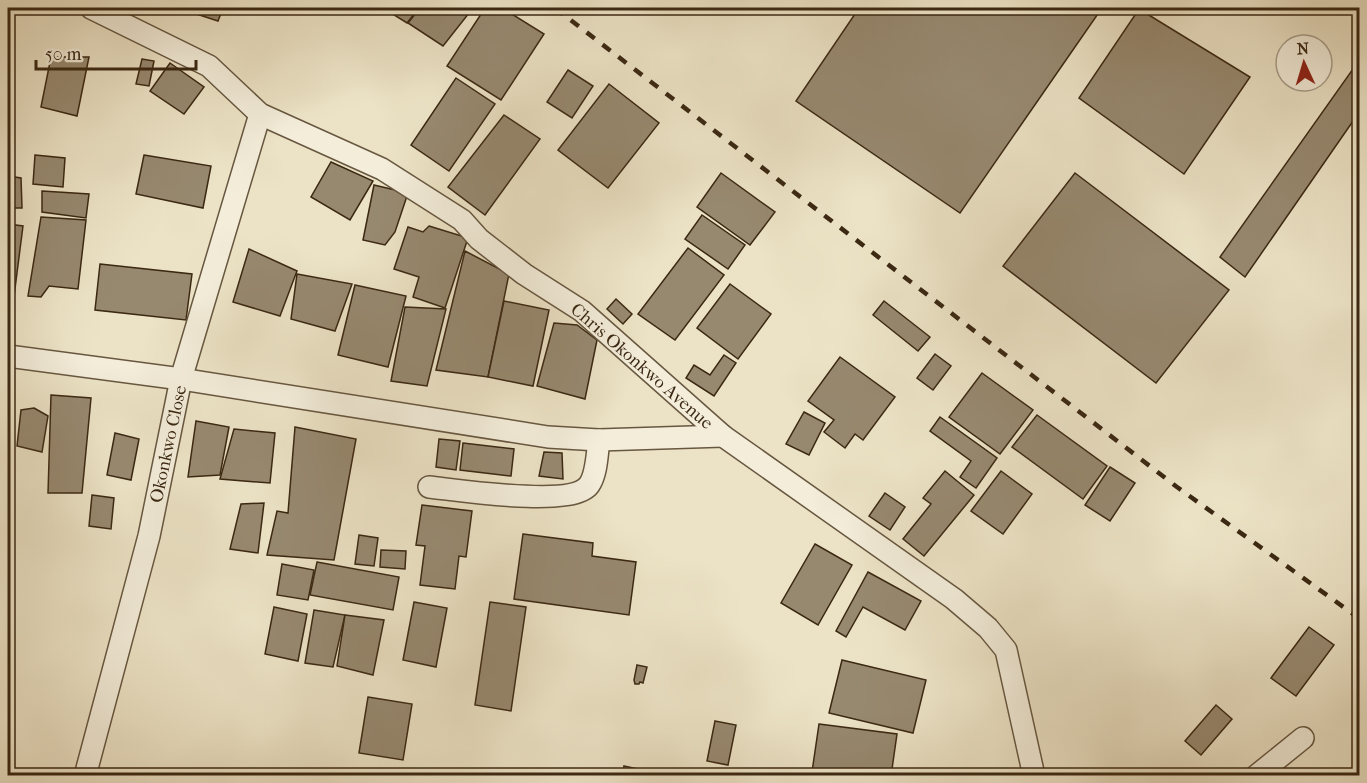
<svg xmlns="http://www.w3.org/2000/svg" width="1367" height="783" viewBox="0 0 1367 783" font-family="'IM FELL French Canon',serif">
  <style>
    .building { fill: #978970; stroke: #3b2813; stroke-width: 1.5 }
    .lines { fill: none; stroke-linecap: round; stroke-linejoin: round }
    .minor-casing { stroke: #675740; stroke-width: 24 }
    .minor { stroke: #f3edda; stroke-width: 21 }
    .rail { stroke: #3b2813; stroke-width: 4.5; stroke-dasharray: 10 10; stroke-linecap: butt }
    .labels { text-anchor: middle; stroke-width: 4.5; stroke-linejoin: round; paint-order: stroke }
    .street-label { font-size: 18px; fill: #3b2813; stroke: #f3edda }
  </style>
  <rect width="100%" height="100%" fill="#ece3c6"/>
  <filter id="stains"><feTurbulence type="fractalNoise" baseFrequency=".00333" numOctaves="4"/><feColorMatrix values="0 0 0 0 .2 0 0 0 0 .09 0 0 0 0 .02 0 0 0 .5 -.17"/></filter>
  <radialGradient id="worn" r=".72"><stop offset=".6" stop-color="#630" stop-opacity="0"/><stop offset="1" stop-color="#630" stop-opacity=".3"/></radialGradient>
  <g class="building">
    <path d="M178 8H223L218 21Z"/>
    <path d="M383 8H419L407 23Z"/>
    <path d="M420 8H473L443 46 408 23Z"/>
    <path d="M485 8H502L544 34 501 100 447 66Z"/>
    <path d="M859 8H1102L960 213 796 101Z"/>
    <path d="M1139 9 1250 77 1184 174 1079 98Z"/>
    <path d="M51 57H89L77 116 41 107Z"/>
    <path d="M142 59 154 61 149 86 136 84Z"/>
    <path d="M1360 59V111L1245 277 1220 257Z"/>
    <path d="M170 63 204 87 184 114 150 91Z"/>
    <path d="M568 70 593 86 572 118 547 102Z"/>
    <path d="M456 78 495 104 449 171 411 145Z"/>
    <path d="M609 84 659 123 608 188 558 150Z"/>
    <path d="M504 115 540 139 485 215 448 187Z"/>
    <path d="M35 155 65 158 63 187 33 184Z"/>
    <path d="M144 155 211 166 203 208 136 194Z"/>
    <path d="M331 162 373 181 350 220 311 197Z"/>
    <path d="M721 173 775 212 750 245 697 207Z"/>
    <path d="M1075 173 1229 290 1156 383 1003 266Z"/>
    <path d="M8 176 21 178 22 208H12V212L8 211Z"/>
    <path d="M374 185 408 193 395 232 385 245 363 240Z"/>
    <path d="M42 191 89 194 86 218 42 212Z"/>
    <path d="M702 215 745 245 728 269 685 239Z"/>
    <path d="M41 217 86 220 78 289 49 286 41 297 28 296Z"/>
    <path d="M8 224 23 226 13 304 8 303Z"/>
    <path d="M429 226 468 238 445 308 413 297 419 277 394 269 408 227 423 232Z"/>
    <path d="M688 248 724 275 675 340 638 314Z"/>
    <path d="M249 249 297 271 280 316 233 302Z"/>
    <path d="M465 251 509 274 488 377 436 370Z"/>
    <path d="M100 264 192 274 186 320 95 310Z"/>
    <path d="M297 274 352 284 335 331 291 319Z"/>
    <path d="M730 284 771 314 738 359 697 328Z"/>
    <path d="M355 285 406 296 388 367 338 355Z"/>
    <path d="M616 299 632 314 623 324 607 309Z"/>
    <path d="M504 301 549 310 533 386 488 377Z"/>
    <path d="M884 301 930 337 918 351 873 315Z"/>
    <path d="M405 307 446 309 427 386 391 381Z"/>
    <path d="M554 323 577 325 597 340 585 399 537 386Z"/>
    <path d="M935 354 951 366 933 390 917 378Z"/>
    <path d="M724 355 736 363 714 396 686 378 694 365 710 375Z"/>
    <path d="M840 357 895 397 863 440 855 434 845 448 824 432 834 420 808 401Z"/>
    <path d="M982 373 1033 410 1000 454 949 417Z"/>
    <path d="M51 395 91 398 82 493H48Z"/>
    <path d="M34 408 48 416 42 452 17 446 21 410Z"/>
    <path d="M804 412 825 423 809 455 786 444Z"/>
    <path d="M1037 415 1107 466 1083 499 1012 447Z"/>
    <path d="M940 417 997 458 976 488 960 477 971 461 930 431Z"/>
    <path d="M196 421 229 427 220 475 188 477Z"/>
    <path d="M295 427 356 439 334 560 267 555 277 511 288 513Z"/>
    <path d="M234 429 275 433 270 483 220 479Z"/>
    <path d="M115 433 139 439 131 480 107 475Z"/>
    <path d="M439 439 460 441 456 470 436 467Z"/>
    <path d="M463 443 514 449 511 476 460 470Z"/>
    <path d="M544 452 562 453 563 479 539 476Z"/>
    <path d="M1110 467 1135 483 1110 521 1085 505Z"/>
    <path d="M945 471 974 495 924 556 903 539 931 504 923 498Z"/>
    <path d="M1001 471 1032 494 1003 534 971 511Z"/>
    <path d="M885 493 905 507 890 530 869 516Z"/>
    <path d="M92 495 114 498 111 529 89 526Z"/>
    <path d="M264 503 258 553 230 549 241 504Z"/>
    <path d="M422 505 472 511 466 557 459 556 455 589 420 585 425 546 416 545Z"/>
    <path d="M523 534 593 543 592 556 636 562 629 615 514 599Z"/>
    <path d="M359 535 378 538 374 566 355 564Z"/>
    <path d="M815 544 852 565 818 625 781 603Z"/>
    <path d="M381 550 406 551 405 569 380 567Z"/>
    <path d="M317 562 399 577 393 610 310 595Z"/>
    <path d="M282 564 314 570 308 600 277 595Z"/>
    <path d="M868 572 921 601 905 630 863 607 846 637 836 631Z"/>
    <path d="M414 602 447 608 436 667 403 660Z"/>
    <path d="M490 602 526 607 511 711 475 705Z"/>
    <path d="M274 607 307 614 298 661 265 654Z"/>
    <path d="M314 610 345 615 333 667 305 663Z"/>
    <path d="M345 615 384 620 373 675 337 666Z"/>
    <path d="M1309 627 1334 645 1296 696 1271 678Z"/>
    <path d="M842 660 926 680 913 733 829 713Z"/>
    <path d="M637 665 647 667 643 683 640 682 639 684H635L634 680Z"/>
    <path d="M368 697 412 704 403 760 359 753Z"/>
    <path d="M1216 705 1232 719 1201 755 1185 741Z"/>
    <path d="M715 721 736 725 728 765 707 761Z"/>
    <path d="M819 724 897 734 891 776H840L812 772Z"/>
    <path d="M624 766 643 770 642 776H622Z"/>
  </g>
  <g class="lines">
    <g class="minor-casing">
      <g id="minor">
        <path d="M91 8 209 66 260 114 382 169 462 220 479 239 524 274 582 311 723 436 954 599 988 628 1006 650 1034 776"/>
        <path d="M8 356 181 379 548 437 599 440 723 436"/>
        <path d="M429 487C458 490 572 508 589 485 597 474 597 453 599 440"/>
        <path d="M85 776 149 536 181 379 260 114"/>
        <path d="M1256 776 1303 738"/>
      </g>
    </g>
    <use href="#minor" class="minor"/>
    <path class="rail" d="M555 8 1177 487 1360 619"/>
  </g>
  <g class="labels">
    <g class="street-label">
      <text transform="translate(642 366) rotate(41)" y="6">Chris Okonkwo Avenue</text>
      <text transform="translate(168 444) rotate(-78)" y="6">Okonkwo Close</text>
    </g>
  </g>
  <rect width="1367" height="783" fill="none" stroke="#ece3c6" stroke-width="30"/>
  <rect x="9" y="9" width="1349" height="765" fill="none" stroke="#3b2813" stroke-width="3"/>
  <rect x="15" y="15" width="1337" height="753" fill="none" stroke="#3b2813" stroke-width="1.5"/>
  <g transform="translate(1304 63) rotate(356)"><circle r="28" fill="#f3edda" stroke="#a99e8a" stroke-width="1.5"/>
  <path d="M0-4.5L10 22L0 15L-10 22Z" fill="#8f2418"/>
  <text y="-9" font-size="16" font-weight="bold" text-anchor="middle" fill="#3b2813">N</text>
  </g>
  <path d="M36 60v9h160v-9" fill="none" stroke="#3b2813" stroke-width="3"/>
  <text x="45" y="60" font-size="18" fill="#3b2813" stroke="#f3edda" stroke-width="4.5" paint-order="stroke">50 m</text>
  <rect width="100%" height="100%" filter="url(#stains)"/>
  <rect width="100%" height="100%" fill="url(#worn)"/>
</svg>
